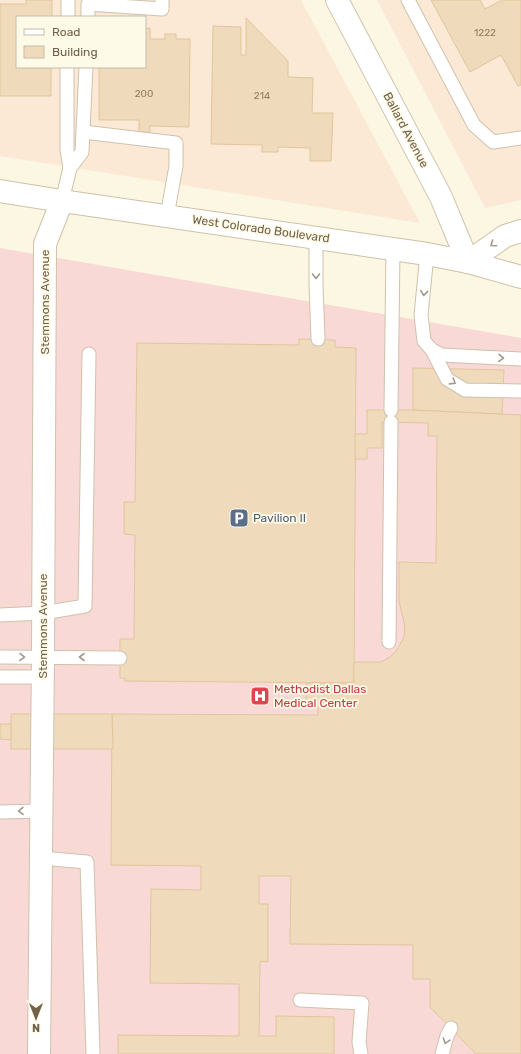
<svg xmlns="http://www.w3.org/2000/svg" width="521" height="1054" viewBox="0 0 521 1054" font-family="Rubik,sans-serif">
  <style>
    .commercial { fill: #fbe9d6; fill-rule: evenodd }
    .medical { fill: #f9d9d6 }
    .building { fill: #efdbbb; stroke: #e1c59c }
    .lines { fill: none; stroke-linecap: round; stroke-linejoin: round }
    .lane-casing { stroke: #cec2ac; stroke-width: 15 }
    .street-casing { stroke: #cec2ac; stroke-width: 24 }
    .secondary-casing { stroke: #cfc1a8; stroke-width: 24 }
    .lane { stroke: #fff; stroke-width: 13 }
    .street { stroke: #fff; stroke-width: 22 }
    .secondary { stroke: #fff; stroke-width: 22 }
    .oneway { stroke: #a39889 }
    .labels { text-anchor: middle; stroke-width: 3.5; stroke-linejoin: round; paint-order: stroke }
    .number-label { font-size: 10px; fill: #907f66 }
    .street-label { font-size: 12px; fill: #71604a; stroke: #fefae8 }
    .service-label { font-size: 12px; fill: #4e5e75; stroke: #fefae8; text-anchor: start }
    .health-label { font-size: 12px; fill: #be3a42; stroke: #fefae8; text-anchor: start }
  </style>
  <rect width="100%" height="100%" fill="#fbf7e2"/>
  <g class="commercial">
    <path d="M0 0H301L420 223 0 156ZM17 17H145V67H17Z"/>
    <path d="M377 0H521V200L485 208Z"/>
  </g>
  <path class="medical" d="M0 248 521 338V1054H0Z"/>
  <g class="building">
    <path d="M26 0H52V17H17V67H51V96H0V4H26Z"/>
    <path d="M431 0H480L485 9 502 0H521V85L518 86 501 55 470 72Z"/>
    <path d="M246 18 288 61V77L313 78 312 113H333L331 161H310V148L278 147V152H262V145L211 144 213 26 241 27V55H246Z"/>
    <path d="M150 28V39H165V34H176V39H190L189 127 150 126V132H139V120H99V67H145V29Z"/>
    <path d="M299 339 335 340V347L356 348 354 683 125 681V678H120V639H134L135 535 124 534V502H135L137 343 299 345Z"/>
    <path d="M413 368 504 370 502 414 413 410Z"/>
    <path d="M367 410H413L521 415V1054H476L430 1007V979H413V945L290 944 291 876H259V904H268V962L260 961 259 1036H276V1016L334 1017V1054H118V1035L239 1036V984L150 983 151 889 201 890V866L111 865 112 714 318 715V707H306V683H354V662H381L390 657 397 650 404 637 405 627 399 601V562L436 563 437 436H428V423L382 422V448H367V459H355V434H367Z"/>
    <path d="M11 714H112L113 749H11Z"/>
    <path d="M0 724H11V740L0 739Z"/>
  </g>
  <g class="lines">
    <g class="lane-casing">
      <g id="lane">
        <path d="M408 0 474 125 493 142 521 138"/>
        <path d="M68 17V0"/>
        <path d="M88 17V4L162 9V0"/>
        <path d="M83 132 176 143V166L167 216"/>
        <path d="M70 168 82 152 86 67"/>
        <path d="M62 201 70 168 67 150V67"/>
        <path d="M316 237V284L318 339"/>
        <path d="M427 254 421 315 424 341 432 350 442 355 521 359"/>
        <path d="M432 350 447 379 465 390 521 391"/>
        <path d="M391 410 393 249"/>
        <path d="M0 615 43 613 85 606 89 354"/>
        <path d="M389 642 391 422"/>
        <path d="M0 657 120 658"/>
        <path d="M0 677H43"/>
        <path d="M0 812 42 811"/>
        <path d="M41 858 87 862 93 1054"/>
        <path d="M300 1000 362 1003 359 1042 361 1054"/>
        <path d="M442 1054 447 1036 451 1028"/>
      </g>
    </g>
    <g class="street-casing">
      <g id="street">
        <path d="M337 0 441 197 468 262"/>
        <path d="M39 1054 43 657 45 244 62 201"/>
      </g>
    </g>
    <g class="secondary-casing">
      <g id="secondary">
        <path d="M0 191 62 201 427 254 468 262 521 277"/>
        <path d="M468 262 505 236 521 231"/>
      </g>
    </g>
    <use href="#lane" class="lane"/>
    <use href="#street" class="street"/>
    <use href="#secondary" class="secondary"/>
  </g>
  <defs><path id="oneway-chevron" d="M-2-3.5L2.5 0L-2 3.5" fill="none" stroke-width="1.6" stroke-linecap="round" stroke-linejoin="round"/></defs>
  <g class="oneway">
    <use href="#oneway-chevron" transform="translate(493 244) rotate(145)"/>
    <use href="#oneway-chevron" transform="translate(316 276) rotate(90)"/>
    <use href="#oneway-chevron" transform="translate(424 293) rotate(96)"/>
    <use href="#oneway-chevron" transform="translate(501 358) rotate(3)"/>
    <use href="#oneway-chevron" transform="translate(453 382) rotate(32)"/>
    <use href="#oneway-chevron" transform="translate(22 657) rotate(1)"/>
    <use href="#oneway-chevron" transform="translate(82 657) rotate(-180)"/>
    <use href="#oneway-chevron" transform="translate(21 811) rotate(179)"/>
    <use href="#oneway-chevron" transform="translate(446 1041) rotate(108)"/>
  </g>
  <defs>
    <g id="parking-square" transform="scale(1)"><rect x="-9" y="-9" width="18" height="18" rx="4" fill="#5c6f8a" stroke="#fefae8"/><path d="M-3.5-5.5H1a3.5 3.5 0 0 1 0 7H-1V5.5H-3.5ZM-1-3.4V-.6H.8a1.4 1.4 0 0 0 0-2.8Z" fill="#fff"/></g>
    <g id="hospital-square" transform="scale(1)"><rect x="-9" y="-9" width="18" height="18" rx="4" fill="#e0444e" stroke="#fefae8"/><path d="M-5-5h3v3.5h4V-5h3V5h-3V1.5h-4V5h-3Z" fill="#fff"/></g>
  </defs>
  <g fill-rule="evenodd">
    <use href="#parking-square" x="239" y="518"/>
    <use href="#hospital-square" x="260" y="696"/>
  </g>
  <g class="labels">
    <g class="number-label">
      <text x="485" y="36">1222</text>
      <text x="144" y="97">200</text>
      <text x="262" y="99">214</text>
    </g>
    <g class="street-label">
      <text transform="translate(406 130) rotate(62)" y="4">Ballard Avenue</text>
      <text transform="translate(261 229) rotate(8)" y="4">West Colorado Boulevard</text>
      <text transform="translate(45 302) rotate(-90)" y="4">Stemmons Avenue</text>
      <text transform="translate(43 626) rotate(-90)" y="4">Stemmons Avenue</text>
    </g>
    <g class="service-label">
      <text x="253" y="522">Pavilion II</text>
    </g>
    <g class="health-label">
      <text x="274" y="693">Methodist Dallas<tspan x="274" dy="14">Medical Center</tspan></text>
    </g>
  </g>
  <rect x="16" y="16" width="130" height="52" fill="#fefae8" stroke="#c6bca9"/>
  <rect x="24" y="29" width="20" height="6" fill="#ffffff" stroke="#c6bca9"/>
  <text x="52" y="36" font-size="12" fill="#71604a">Road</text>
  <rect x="24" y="46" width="20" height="12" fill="#efdbbb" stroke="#c6bca9"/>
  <text x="52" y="56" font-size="12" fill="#71604a">Building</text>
  <g transform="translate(36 1018) rotate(180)" stroke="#fefae8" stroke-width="3" paint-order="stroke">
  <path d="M0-3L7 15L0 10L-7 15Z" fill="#71604a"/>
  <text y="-6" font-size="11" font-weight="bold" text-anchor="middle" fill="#71604a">N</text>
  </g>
</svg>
